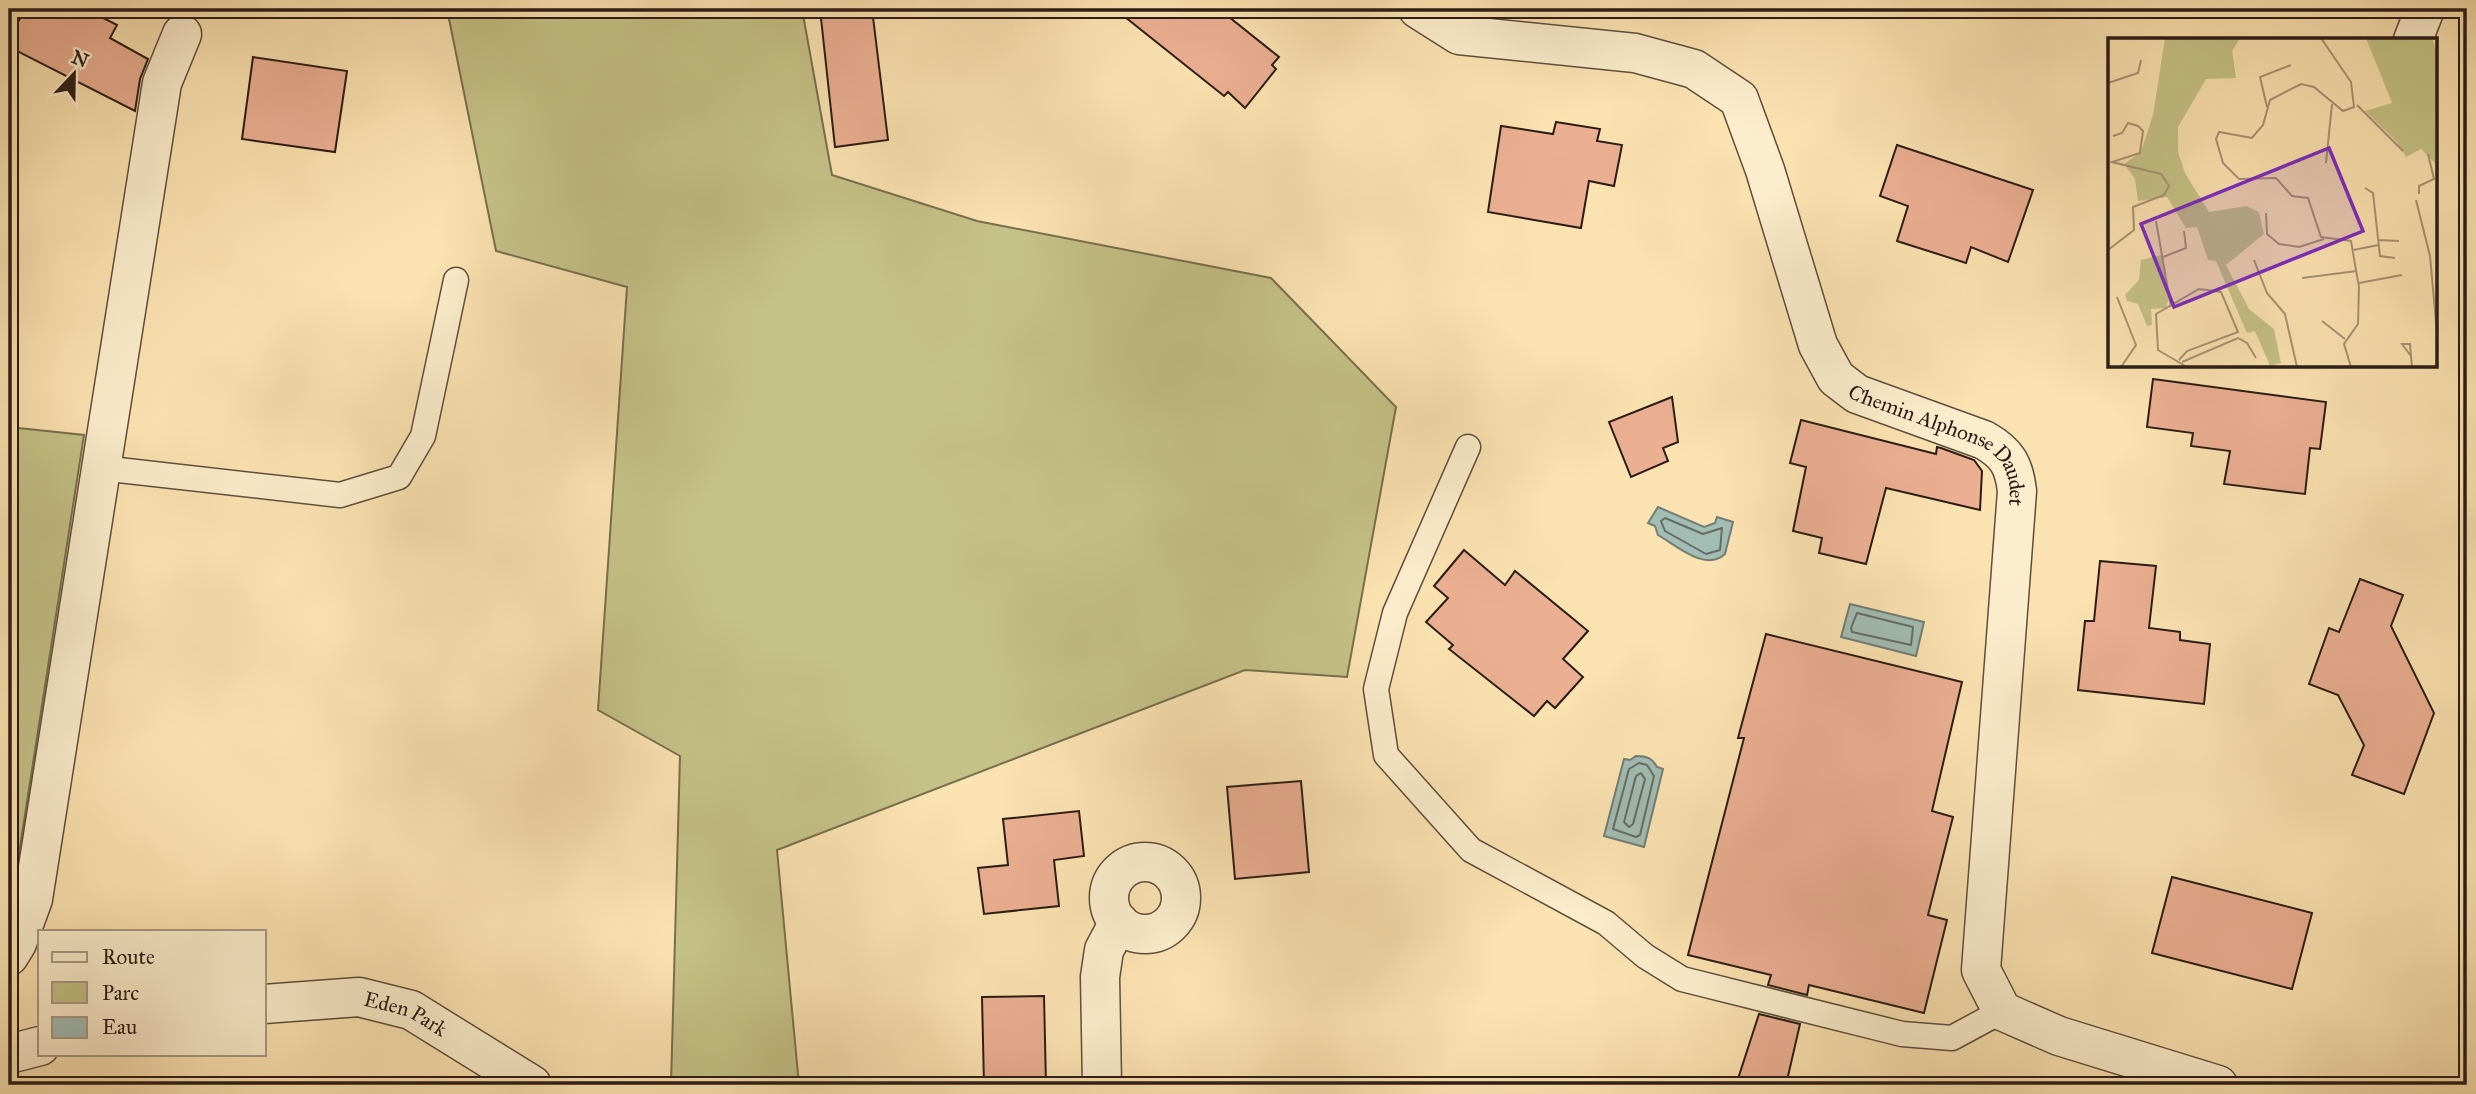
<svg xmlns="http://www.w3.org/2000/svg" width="2476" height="1094" viewBox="0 0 2476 1094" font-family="'IM FELL Great Primer',serif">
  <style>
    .green { fill: #c5c287; stroke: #786f4e; stroke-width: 2 }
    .water { fill: #a1bdb4; stroke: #727d75; stroke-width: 2 }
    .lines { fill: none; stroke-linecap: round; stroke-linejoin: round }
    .shore { stroke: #666c65; stroke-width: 2 }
    .building { fill: #ebaf92; stroke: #2b1c16; stroke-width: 2 }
    .service-casing { stroke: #5f4e3d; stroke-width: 27 }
    .minor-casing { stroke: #5f4e3d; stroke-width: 41 }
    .service { stroke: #fcedcc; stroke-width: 24 }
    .minor { stroke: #fcedcc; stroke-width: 38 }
    .labels { text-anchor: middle; stroke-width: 6; stroke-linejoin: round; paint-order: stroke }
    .street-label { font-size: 21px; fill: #2b1c16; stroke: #fcedcc }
    .inset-road { fill: none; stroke: #a89373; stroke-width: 2 }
    .view { fill: #7b2cbf; fill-opacity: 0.15; stroke: #7b2cbf; stroke-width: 3.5 }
    .inset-edge { fill: none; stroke: #2b1c16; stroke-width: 3.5 }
  </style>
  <rect width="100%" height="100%" fill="#fbe3b1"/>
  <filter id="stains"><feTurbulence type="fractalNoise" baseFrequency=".00286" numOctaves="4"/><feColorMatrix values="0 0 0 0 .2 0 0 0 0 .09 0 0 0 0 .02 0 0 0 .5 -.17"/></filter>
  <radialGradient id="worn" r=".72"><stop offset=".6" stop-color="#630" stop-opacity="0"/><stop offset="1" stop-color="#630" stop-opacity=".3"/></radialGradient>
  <g class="green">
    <path d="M447 9H802L832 175 977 221 1271 278 1396 407 1347 677 1245 670 777 850 799 1085H671L680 756 598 710 627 287 496 251Z"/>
    <path d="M9 427 84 435 9 918Z"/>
  </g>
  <g class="water">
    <path d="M1658 507 1704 527 1715 523 1717 517 1733 522 1725 554C1705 572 1677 546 1658 535L1655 526 1648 523Z"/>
    <path d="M1850 604 1924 622 1916 656 1841 637Z"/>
    <path d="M1636 756C1647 756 1652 758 1657 767L1663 769 1644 847 1604 836 1624 759 1630 760Z"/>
  </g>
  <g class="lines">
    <g class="shore">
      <path d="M1665 518 1703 534 1722 528 1720 550 1706 554 1665 531 1661 521Z"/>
      <path d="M1857 613 1913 627 1911 645 1852 632 1851 628Z"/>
      <path d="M1639 763 1647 765 1654 776 1640 835 1636 837 1613 829 1629 769Z"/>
      <path d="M1641 773 1645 779 1633 824 1629 827 1624 822 1636 776Z"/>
    </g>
  </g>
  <g class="building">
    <path d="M25 9H86L117 25 110 38 148 59 140 79 135 111 9 47V39Z"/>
    <path d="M820 9H872L888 140 835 147Z"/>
    <path d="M1115 9H1219L1279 57 1272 65 1276 69 1245 108 1228 92 1224 96Z"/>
    <path d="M253 57 347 71 335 152 242 139Z"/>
    <path d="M1556 122 1600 129 1597 141 1622 145 1614 186 1589 181 1581 228 1488 212 1501 126 1553 134Z"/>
    <path d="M1897 145 2033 190 2008 262 1971 247 1966 263 1897 241 1908 206 1880 196Z"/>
    <path d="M2153 379 2326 402 2320 449 2310 448 2305 494 2224 484 2230 451 2191 446 2193 433 2147 427Z"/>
    <path d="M1672 397 1678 442 1663 448 1668 461 1631 477 1609 422Z"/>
    <path d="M1801 420 1936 454 1937 447 1941 448 1974 460 1982 471 1980 510 1886 488 1866 564 1819 553 1822 538 1793 531 1806 467 1790 463Z"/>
    <path d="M1464 550 1505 585 1515 571 1588 631 1563 659 1583 677 1555 708 1547 701 1534 716 1449 649 1453 645 1426 622 1448 598 1434 586Z"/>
    <path d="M2100 561 2156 566 2149 628 2180 632V640L2210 644 2204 704 2078 690 2085 621H2094Z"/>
    <path d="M2360 579 2403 595 2391 626 2434 713 2404 794 2352 775 2364 745 2338 695 2309 684 2329 628 2339 632Z"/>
    <path d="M1766 634 1962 682 1932 811 1953 817 1928 915 1947 920 1924 1013 1809 985 1807 995 1768 985 1771 975 1688 955 1744 738H1738Z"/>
    <path d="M1301 781 1309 872 1235 879 1227 787Z"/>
    <path d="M1079 811 1084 856 1054 860 1059 906 984 914 978 868 1008 865 1003 819Z"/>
    <path d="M2172 877 2312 913 2292 989 2152 953Z"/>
    <path d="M1044 996 1046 1085H984L982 997Z"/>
    <path d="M1759 1014 1800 1024 1786 1085H1736Z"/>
  </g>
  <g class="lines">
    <g class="service-casing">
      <g id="service">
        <path d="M1468 447 1395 613 1376 689 1386 755 1471 850 1606 923 1645 956 1682 979 1902 1034 1952 1038 2002 1011"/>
        <path d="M101 468 340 495 399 477 423 436 456 280"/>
      </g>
    </g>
    <g class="minor-casing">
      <g id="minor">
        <path id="s1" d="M1418 9 1459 35 1635 53 1694 69 1739 99 1765 170 1818 345 1836 378 1857 394 1984 440C2007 453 2014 465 2017 491L1981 970 2002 1011 2059 1036 2218 1085"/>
        <path d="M2413 40 2425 9"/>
        <circle cx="1145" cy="898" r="36"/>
        <path d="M9 956 17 943 33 899 162 83 182 34"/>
        <path id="s2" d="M264 1004 359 997 411 1010 532 1085"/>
        <path d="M9 1054 40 1046"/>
        <path d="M1102 1085 1100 977 1104 950 1119 922"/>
      </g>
    </g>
    <use href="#service" class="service"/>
    <use href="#minor" class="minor"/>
  </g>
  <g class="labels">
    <g class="street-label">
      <text dy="7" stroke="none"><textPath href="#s1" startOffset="766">Chemin Alphonse Daudet</textPath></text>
      <text dy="7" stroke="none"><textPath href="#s2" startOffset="145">Eden Park</textPath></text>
    </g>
  </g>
  <g transform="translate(2108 38)">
    <rect width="329" height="329" fill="#fbe3b1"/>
    <path d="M57 0H132L124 13 128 40 98 41 70 89V114L77 135 101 174 138 168 151 174 156 196 118 227 141 271 166 291 173 325 162 328 147 293 139 295 108 223 100 222 89 189 78 190 59 159 30 163 27 141 16 126 33 114 45 77ZM258 0H324L329 16V127L313 111 298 119 289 104 257 73 284 65ZM53 217 62 257 58 270 43 271 44 287 39 288 30 266 19 263 17 257 31 242 33 222Z" fill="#c5c287"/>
    <path class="inset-road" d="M213 0 243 44 246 69 235 73 206 49 193 46 162 62 155 87 144 100 111 94 108 101 115 125 131 141 168 140 184 158 200 160 213 199 243 203 251 249 250 286 236 306 243 329M0 45 30 35 33 22M249 67 295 113M159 69 152 39 183 27M218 125 224 66M257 150 265 155 272 218 287 220M311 156V148L326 141 320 116M308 162 322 218 329 295M158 175 159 196 171 206 191 209 216 201M48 183 63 269M270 202 291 203M0 212 26 192 25 169 56 157 61 148 53 136 4 124 32 115 35 93 30 88 20 85 14 95 5 98M245 212 271 207M55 219 78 210 76 193M146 222 159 255 177 276 189 329M194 240 249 233M251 245 294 237M9 259 28 307 13 329M214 283 237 301M303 318 294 306H302L303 318 304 329M71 322 79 313 130 294 113 254 91 251 48 276 50 312 79 329M74 324 130 300 139 305 148 320"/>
    <path class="view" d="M221 110 255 193 66 269 33 186Z"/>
    <rect width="329" height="329" class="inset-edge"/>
  </g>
  <rect width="2476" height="1094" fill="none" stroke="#fbe3b1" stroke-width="35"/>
  <rect x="10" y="10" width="2455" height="1073" fill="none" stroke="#2b1c16" stroke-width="3.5"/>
  <rect x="18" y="18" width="2441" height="1059" fill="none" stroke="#2b1c16" stroke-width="2"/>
  <rect x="38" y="930" width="228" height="126" fill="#fcedcc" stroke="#a89983" stroke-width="2"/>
  <rect x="52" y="952" width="35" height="10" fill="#fcedcc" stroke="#a89983" stroke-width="2"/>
  <text x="102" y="964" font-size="21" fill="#2b1c16">Route</text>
  <rect x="52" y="982" width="35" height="21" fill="#c5c287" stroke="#a89983" stroke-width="2"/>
  <text x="102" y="1000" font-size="21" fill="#2b1c16">Parc</text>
  <rect x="52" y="1017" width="35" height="21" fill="#a1bdb4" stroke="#a89983" stroke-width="2"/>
  <text x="102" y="1034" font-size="21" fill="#2b1c16">Eau</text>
  <g transform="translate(74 74) rotate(22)" stroke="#fcedcc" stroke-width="5" paint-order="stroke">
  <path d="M0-5L12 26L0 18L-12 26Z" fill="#2b1c16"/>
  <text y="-10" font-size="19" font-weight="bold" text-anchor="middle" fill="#2b1c16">N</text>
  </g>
  <rect width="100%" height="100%" filter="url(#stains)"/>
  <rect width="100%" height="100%" fill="url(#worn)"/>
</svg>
